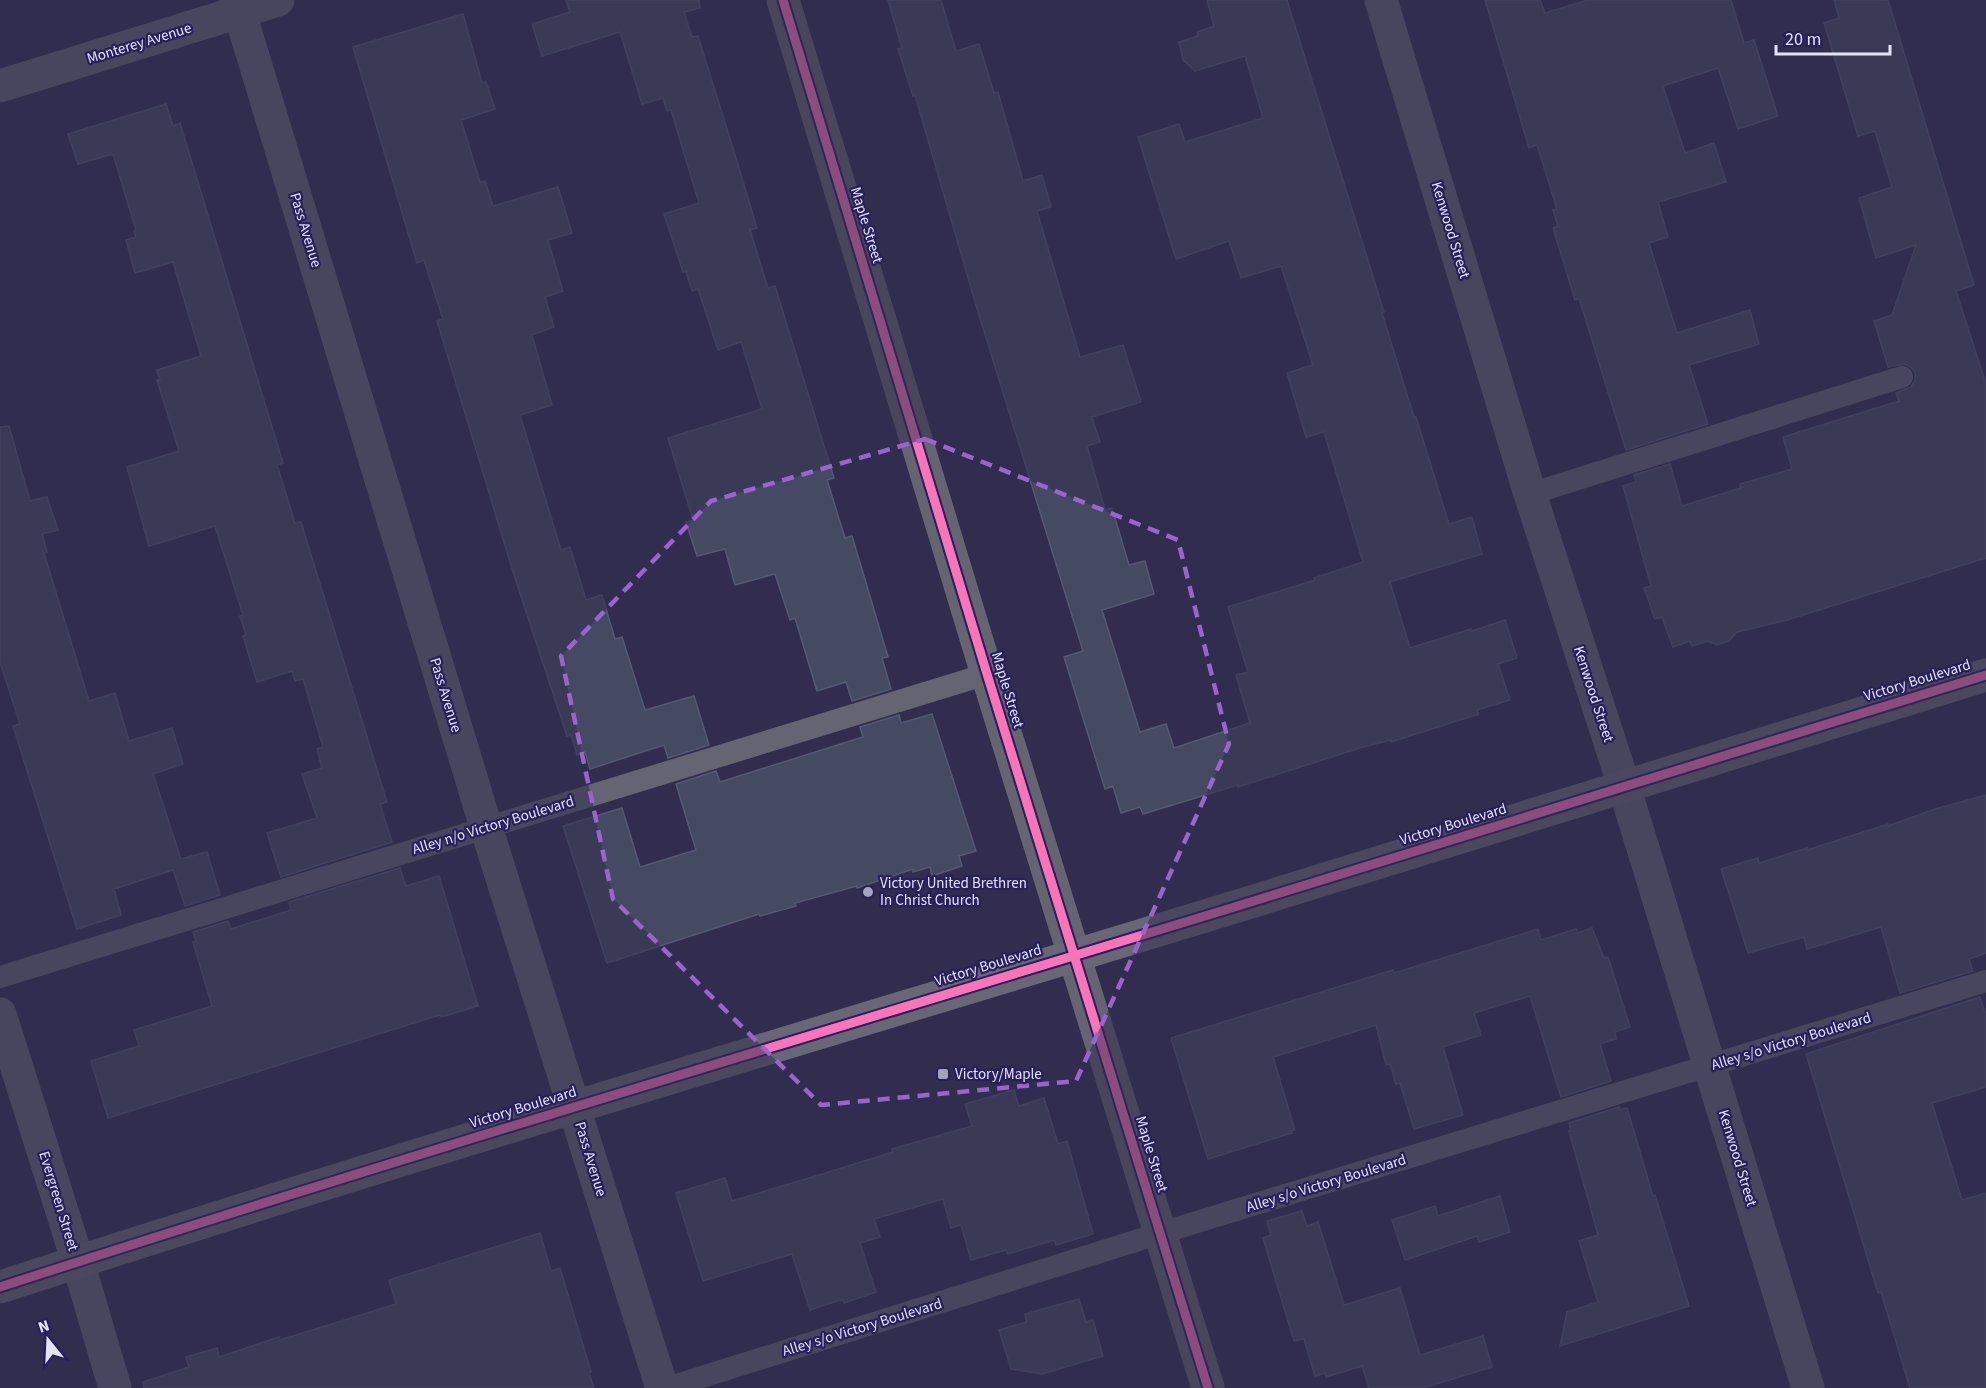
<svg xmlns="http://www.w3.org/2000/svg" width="1986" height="1388" viewBox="0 0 1986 1388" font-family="'Source Sans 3',sans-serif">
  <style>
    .building { fill: #464962; stroke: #545872; stroke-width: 1.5 }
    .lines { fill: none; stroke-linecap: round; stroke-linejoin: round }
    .lane { stroke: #656472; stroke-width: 22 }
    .street { stroke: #656472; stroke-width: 33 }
    .secondary { stroke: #686778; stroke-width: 33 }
    .cycleway-casing { stroke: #27205b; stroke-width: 13 }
    .cycleway { stroke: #fb73b8; stroke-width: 9 }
    .marked { fill: none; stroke: #9a63d0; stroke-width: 4.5; stroke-dasharray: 12 8; stroke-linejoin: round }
    .poi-dot { fill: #a4a3bd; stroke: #27205b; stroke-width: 2 }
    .labels { text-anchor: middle; stroke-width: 4.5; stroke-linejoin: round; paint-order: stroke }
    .street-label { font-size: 15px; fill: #e2e3f9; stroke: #27205b }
    .poi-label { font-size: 15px; fill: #e2e3f9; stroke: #27205b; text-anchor: start }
  </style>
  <rect width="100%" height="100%" fill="#322d4e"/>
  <g class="building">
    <path d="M566 0H699L700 8 684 12 692 37 698 36 736 158 757 228 750 230 768 288 775 286 834 478 827 480 845 538 852 536 872 603 888 657 882 658 891 689 852 701 846 682 817 691 795 618 790 620 775 574 735 585 725 549 697 556 686 522 693 520 668 438 762 409 741 342 718 350 698 289 692 291 686 271 683 272 664 214 699 203 671 110 667 111 663 98 642 104 620 32 542 56 532 24 570 12Z"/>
    <path d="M888 0H941L956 51 979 44 994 93 998 92 1023 181 1042 175 1051 207 1037 211 1080 357 1123 345 1141 402 1092 417 1100 442 1087 446 1105 510 1112 508 1129 565 1145 561 1154 594 1102 610 1140 732 1166 724 1174 748 1250 723 1236 675 1248 672 1228 607 1315 580 1314 578 1363 562 1324 432 1306 437 1287 373 1313 365 1281 266 1241 278 1229 241 1176 259 1138 137 1179 124 1185 142 1263 118 1245 56 1195 71 1183 60 1179 42 1198 36 1197 32 1214 26 1207 0H1287L1384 312 1382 313 1414 417H1416L1449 524 1472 517 1482 554 1390 582 1410 648 1471 629 1472 631 1505 620 1517 658 1498 664 1510 700 1477 710 1479 714 1391 742V740L1363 747 1238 787V785L1143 814 1140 807 1121 813 1113 786 1105 789 1064 657 1083 651 975 302 915 95 913 96 898 49 902 48Z"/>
    <path d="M1485 0H1540L1545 13 1588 0H1731L1744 43 1754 40 1778 116 1738 129 1718 68 1663 86 1685 153 1714 143 1726 182 1658 202 1668 237 1649 243 1677 333 1750 310 1759 344 1689 365 1708 424 1626 450 1579 298 1575 300 1553 228 1558 226 1553 210 1557 209 1537 145 1529 148Z"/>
    <path d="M1834 0H1888L1974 285 1956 291 1986 384V558L1787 620 1737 632 1729 641 1717 645 1708 641 1692 646 1690 641 1673 647 1662 617 1655 619 1644 588 1651 586 1623 486 1636 482 1634 475 1670 464 1682 506 1741 488 1740 484 1792 469 1783 437 1899 401 1896 393 1911 387 1915 380V372L1912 368 1905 364 1888 367 1874 321 1892 315 1916 245 1876 258 1859 198 1892 187 1875 131 1858 136 1824 23 1839 18Z"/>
    <path d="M463 14 482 83 486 82 495 109 461 120 480 182 485 181 493 206 558 187 572 233 548 240 563 291 545 297 554 327 532 335 552 405 520 415 561 550 570 547 586 600 602 595 615 639 622 637 645 710 694 696 709 745 668 758 664 745 590 769 585 752 577 755 571 735 567 736 514 575 437 321 443 319 424 260 417 263 353 47Z"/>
    <path d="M166 104 173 126 180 123 283 463 277 465 295 523 301 522 387 802 380 804 392 842 281 877 267 833 317 818 302 774 322 768 317 749 323 747 303 679 295 681 292 671 257 682 243 636 246 635 240 616 243 615 215 526 149 546 127 467 179 451 157 380H160L157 370 201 356 173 262 135 273 126 240 136 237 134 231 136 230 113 154 78 164 68 134Z"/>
    <path d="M9 426 30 501 47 497 58 530 42 534 47 552 44 553 89 701 115 693 129 741 172 728 183 764 153 774 181 859 207 852 220 895 185 906 173 870 114 889 121 915 77 929 13 726 20 724 0 662V427Z"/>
    <path d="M932 714 976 851 959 856 962 866 932 876 930 867 913 872V869L857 888V886L795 903 796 906 760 916 759 914 607 963 563 826 622 808 640 867 696 850 676 784 716 771 720 782 863 737 860 727 899 715 901 723Z"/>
    <path d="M1986 795V953L1969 959 1973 971 1900 993 1881 927 1807 949 1804 937 1748 953 1721 869 1758 858 1759 863 1807 848V850L1888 824V826L1935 809Z"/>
    <path d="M400 868 406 886 439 876 478 1006 441 1017 440 1015 108 1118 91 1061 139 1046 134 1030 212 1006 193 942 196 941 193 932 228 921 231 929 291 910 289 902Z"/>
    <path d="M1592 928 1604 958 1608 957 1630 1027 1615 1032 1616 1039 1600 1044 1611 1081 1561 1097 1530 996 1474 1013 1481 1035 1443 1047 1463 1115 1414 1129 1400 1083 1396 1084 1390 1064 1386 1065 1376 1025 1273 1057 1295 1130 1291 1131 1292 1133 1208 1159 1171 1038 1393 970 1394 973 1538 929 1541 940 1576 929 1578 933Z"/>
    <path d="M1980 997 1986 1015V1087L1932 1103 1962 1200 1986 1193V1388H1910L1881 1292 1878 1293 1806 1054Z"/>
    <path d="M1014 1090 1019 1106 1044 1098 1058 1144 1067 1141 1093 1234 1056 1245 1054 1240 1008 1254 1006 1250 971 1260 961 1225 951 1228 943 1199 874 1219 880 1237 860 1243 876 1292 844 1303 843 1299 810 1310 792 1254 703 1281 676 1193 725 1178 732 1201 819 1175 893 1152 892 1149 972 1126 965 1104Z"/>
    <path d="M1619 1107 1620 1110 1627 1108 1653 1196 1655 1195 1689 1306 1560 1346 1567 1312 1598 1302 1579 1241 1598 1235 1569 1131H1571L1569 1123Z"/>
    <path d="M1500 1196 1510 1232 1479 1242 1477 1236 1405 1260 1392 1220 1435 1206 1438 1216Z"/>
    <path d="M1302 1211 1307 1226 1318 1222 1344 1305 1400 1288 1420 1355 1483 1336 1492 1367 1423 1388H1369L1362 1366 1326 1377 1325 1373 1315 1376 1304 1339 1294 1341 1263 1238 1271 1235 1267 1221Z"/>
    <path d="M540 1233 551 1271 560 1268 591 1372H589L594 1388H144L143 1382 189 1367 186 1357 217 1348 219 1357 279 1337 280 1340 396 1304 389 1280Z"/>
    <path d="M1079 1299 1086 1322 1093 1320 1103 1356 1042 1374 1011 1369 999 1330 1026 1322 1025 1314Z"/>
  </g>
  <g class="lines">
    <g class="lane">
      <path d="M1530 494 1902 377"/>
      <path d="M0 977 987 674"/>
      <path d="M667 1388 1161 1233 1986 981"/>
    </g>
    <g class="street">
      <path d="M236 0 486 827 662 1388"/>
      <path d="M783 0 987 674 1208 1388"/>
      <path d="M1381 0 1530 494 1624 786 1808 1388"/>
      <path d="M0 86 278 0"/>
      <path d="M0 1014 78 1262 115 1388"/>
    </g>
    <path class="secondary" d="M0 1287C407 1155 818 1034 1228 909 1481 833 1733 752 1986 675"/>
    <g class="cycleway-casing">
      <g id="cycleway">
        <path d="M783 0 987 674 1208 1388"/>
        <path d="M0 1287C407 1155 818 1034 1228 909 1481 833 1733 752 1986 675"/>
      </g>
    </g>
    <use href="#cycleway" class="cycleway"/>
  </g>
  <path d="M0 0H1986V1388H0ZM925 439 1178 540 1229 744 1076 1081 821 1105 613 899 561 656 711 501Z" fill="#322d4e" fill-opacity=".55" fill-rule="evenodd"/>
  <path class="marked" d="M925 439 1178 540 1229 744 1076 1081 821 1105 613 899 561 656 711 501Z"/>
  <g class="poi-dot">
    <circle cx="868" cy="892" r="6"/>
    <rect x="937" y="1068" width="12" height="12" rx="3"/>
  </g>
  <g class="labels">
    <g class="street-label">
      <text transform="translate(139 43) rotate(-17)" y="5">Monterey Avenue</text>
      <text transform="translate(867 225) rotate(73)" y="5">Maple Street</text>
      <text transform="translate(306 230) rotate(73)" y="5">Pass Avenue</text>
      <text transform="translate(1451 230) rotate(73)" y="5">Kenwood Street</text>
      <text transform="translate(1917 680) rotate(-17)" y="5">Victory Boulevard</text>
      <text transform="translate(1008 690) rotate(73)" y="5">Maple Street</text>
      <text transform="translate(1594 694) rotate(72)" y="5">Kenwood Street</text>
      <text transform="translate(446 695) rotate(73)" y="5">Pass Avenue</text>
      <text transform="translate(1453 824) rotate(-17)" y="5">Victory Boulevard</text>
      <text transform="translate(493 825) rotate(-17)" y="5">Alley n/o Victory Boulevard</text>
      <text transform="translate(988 965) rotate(-17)" y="5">Victory Boulevard</text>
      <text transform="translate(1791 1041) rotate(-17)" y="5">Alley s/o Victory Boulevard</text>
      <text transform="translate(523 1107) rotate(-17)" y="5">Victory Boulevard</text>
      <text transform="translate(1152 1154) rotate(73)" y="5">Maple Street</text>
      <text transform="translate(1738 1158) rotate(73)" y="5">Kenwood Street</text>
      <text transform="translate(591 1159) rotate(73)" y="5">Pass Avenue</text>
      <text transform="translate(1326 1183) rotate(-17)" y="5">Alley s/o Victory Boulevard</text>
      <text transform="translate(59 1201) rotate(73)" y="5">Evergreen Street</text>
      <text transform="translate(862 1327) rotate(-17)" y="5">Alley s/o Victory Boulevard</text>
    </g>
    <g class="poi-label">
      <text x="880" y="888">Victory United Brethren<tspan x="880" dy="17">In Christ Church</tspan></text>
      <text x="955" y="1079">Victory/Maple</text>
    </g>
  </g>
  <g transform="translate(48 1340) rotate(342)" stroke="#27205b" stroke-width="4.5" paint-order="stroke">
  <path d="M0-4.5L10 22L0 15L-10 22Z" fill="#e2e3f9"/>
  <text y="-9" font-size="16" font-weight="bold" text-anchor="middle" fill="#e2e3f9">N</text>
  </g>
  <path d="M1776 45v9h114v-9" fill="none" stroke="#e2e3f9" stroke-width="3"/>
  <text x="1785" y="45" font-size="18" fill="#e2e3f9" stroke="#27205b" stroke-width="4.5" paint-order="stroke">20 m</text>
</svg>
